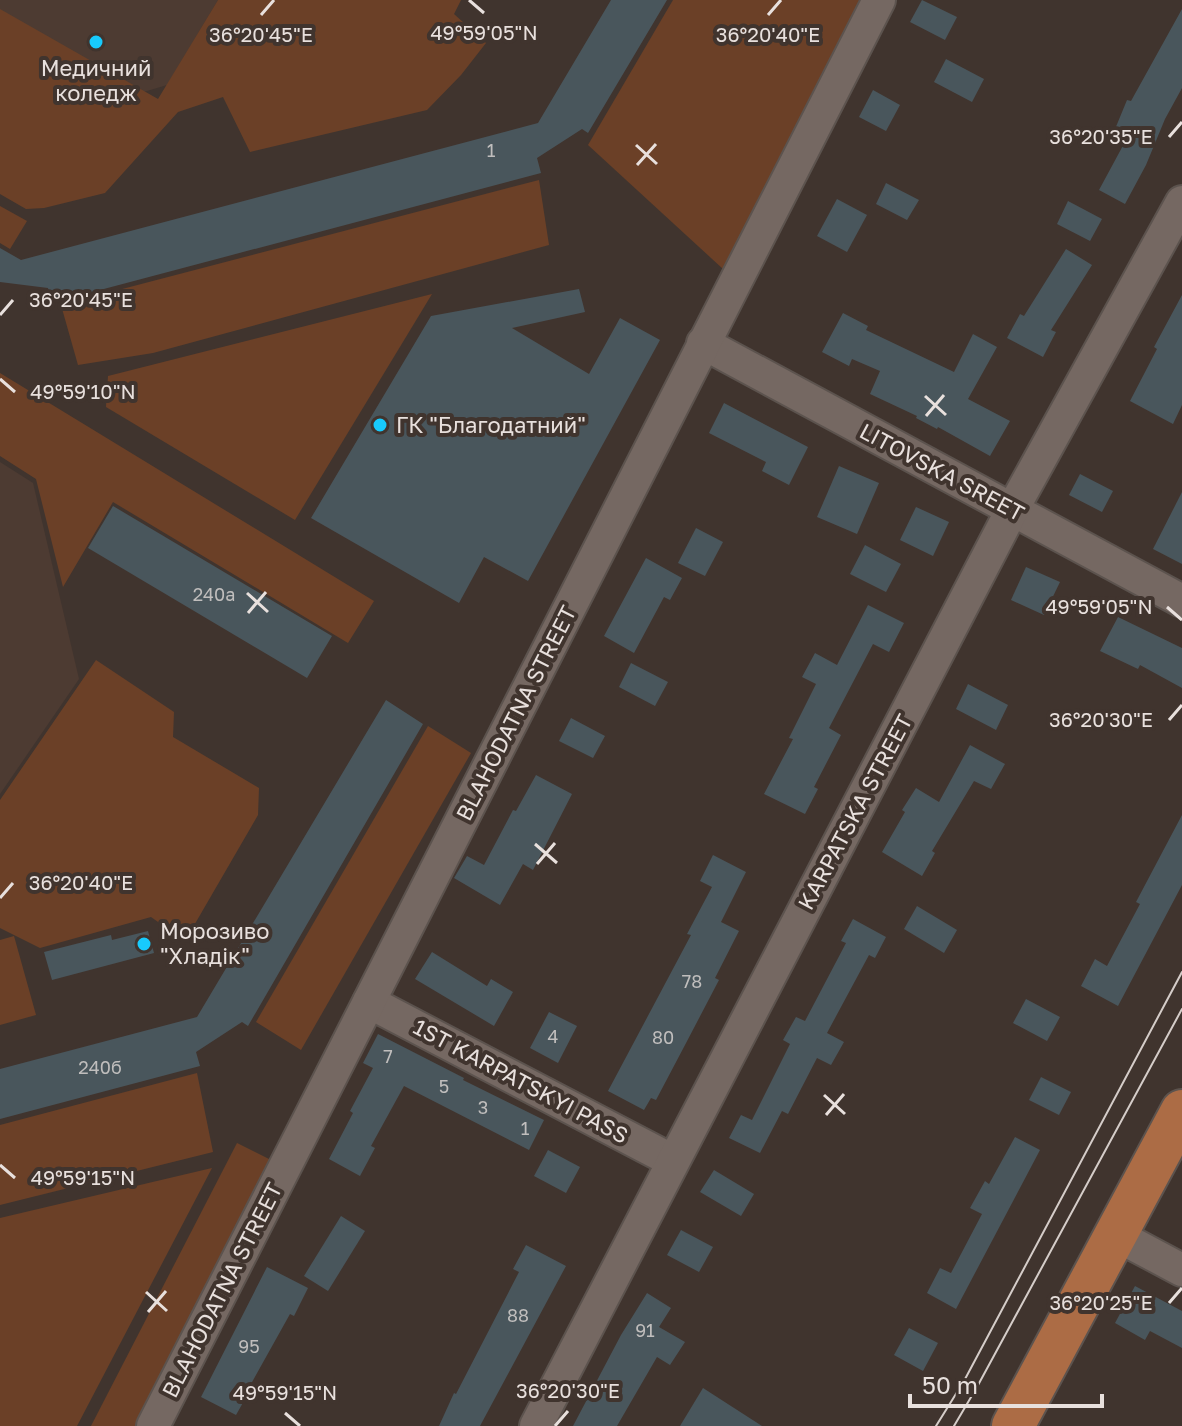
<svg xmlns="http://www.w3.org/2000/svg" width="1182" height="1426" viewBox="0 0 1182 1426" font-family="'Golos Text',sans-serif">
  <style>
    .built { fill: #4d3b32 }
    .green { fill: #6b4027 }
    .building { fill: #49565c }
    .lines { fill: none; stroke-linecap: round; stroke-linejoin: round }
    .minor-casing { stroke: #5c534e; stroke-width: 36 }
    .major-casing { stroke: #5c534e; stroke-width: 46 }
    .minor { stroke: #756862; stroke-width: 32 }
    .major { stroke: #ac6c45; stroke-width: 42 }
    .tram { stroke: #d5cdc9; stroke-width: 2 }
    .ticks { fill: none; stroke: #e8e0dd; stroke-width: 3 }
    .poi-dot { fill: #18cafc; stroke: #40342e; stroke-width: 3 }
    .labels { text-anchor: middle; stroke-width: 8; stroke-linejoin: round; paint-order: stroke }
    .number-label { font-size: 18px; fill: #c0bebd }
    .poi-label { font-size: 22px; fill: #e8e0dd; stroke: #40342e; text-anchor: start }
    .street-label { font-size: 22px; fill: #e8e0dd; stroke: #40342e }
    .ticks-label { font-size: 20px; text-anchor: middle; fill: #e8e0dd; stroke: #40342e; stroke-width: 8; stroke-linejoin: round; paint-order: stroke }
  </style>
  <rect width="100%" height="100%" fill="#40342e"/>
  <g class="built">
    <path d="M0 0H218L167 85 56 118 0 86Z"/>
    <path d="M0 462 33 483 79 679 0 794Z"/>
  </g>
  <g class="green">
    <path d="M218 0H461L454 14 486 43 461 75 427 110 250 152 223 97 178 112 105 193 44 208 26 209 0 194V9L158 99Z"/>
    <path d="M673 0H863L723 269 588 145Z"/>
    <path d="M539 180 549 245 153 353 78 365 61 305Z"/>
    <path d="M0 206 27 221 10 249 0 243Z"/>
    <path d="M432 294 295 520 106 407 108 376Z"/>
    <path d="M0 373 374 601 348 643 113 502 63 587 36 479 0 456Z"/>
    <path d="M96 660 174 712 173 737 259 788 258 815 185 941 151 917 40 948 0 928V800Z"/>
    <path d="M428 726 471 753 301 1050 256 1022Z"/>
    <path d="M14 936 36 1015 0 1025V940Z"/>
    <path d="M197 1073 213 1152 0 1205V1125Z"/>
    <path d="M237 1143 277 1163 145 1426H91Z"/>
    <path d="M212 1168 77 1426H0V1218Z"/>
  </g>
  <g class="building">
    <path d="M611 0H667L588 133 582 129 537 158 541 173 51 303 48 288 0 282V248L21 260 538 123Z"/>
    <path d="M922 0 957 17 945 40 910 22Z"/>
    <path d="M1182 9V88L1165 119 1146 165 1125 204 1099 190 1126 140 1113 134 1127 100 1131 101Z"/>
    <path d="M946 59 984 79 972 102 934 82Z"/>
    <path d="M873 90 900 105 886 131 859 117Z"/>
    <path d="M886 183 919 200 907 220 876 204Z"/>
    <path d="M837 199 867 215 847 252 817 236Z"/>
    <path d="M1068 201 1102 219 1090 241 1057 224Z"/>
    <path d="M1066 249 1092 265 1051 330 1056 332 1043 357 1007 338 1020 314 1024 316Z"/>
    <path d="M579 289 585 312 512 328 589 374 620 318 660 340 528 581 484 557 459 603 311 518 431 316Z"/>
    <path d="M1182 295V405L1173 424 1130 401 1157 349 1154 347Z"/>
    <path d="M843 313 868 326 866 330 954 372 973 334 997 347 968 399 1010 421 990 456 938 427 937 429 916 418 917 416 870 394 880 371 852 359 849 366 822 352Z"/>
    <path d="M724 403 808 447 789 485 762 471 766 462 709 433Z"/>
    <path d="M839 466 879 483 857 534 817 517Z"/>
    <path d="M1080 474 1113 491 1102 512 1069 495Z"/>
    <path d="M1182 492V564L1153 549Z"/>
    <path d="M113 506 332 636 307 678 88 548Z"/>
    <path d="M916 507 949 522 933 556 900 540Z"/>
    <path d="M696 528 723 542 705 576 678 563Z"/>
    <path d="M865 545 901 564 886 592 850 574Z"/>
    <path d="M646 558 682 578 670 600 664 597 634 653 604 636Z"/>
    <path d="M1026 567 1060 582 1044 615 1011 600Z"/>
    <path d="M868 605 904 623 889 652 873 644 829 728 841 735 814 787 818 789 805 814 764 794 793 739 789 738 816 684 802 677 815 653 837 665Z"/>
    <path d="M1118 617 1182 648V688L1140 665 1138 669 1100 651Z"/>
    <path d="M631 663 668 682 655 706 619 687Z"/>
    <path d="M968 684 1008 705 996 730 956 709Z"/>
    <path d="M386 700 423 724 248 1026 242 1022 196 1052 200 1066 0 1119V1069L197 1017Z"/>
    <path d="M571 718 605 736 593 758 559 741Z"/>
    <path d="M970 745 1005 764 991 789 974 781 932 851 935 853 922 876 882 852 905 812 902 810 916 788 939 802Z"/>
    <path d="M536 775 572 794 533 870 523 864 500 905 454 878 467 856 484 865 513 810 516 811Z"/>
    <path d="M1182 815V885L1118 1006 1081 986 1095 959 1107 966 1140 904 1136 902Z"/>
    <path d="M713 855 746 872 721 922 739 931 715 978 719 980 685 1045 656 1100 651 1098 644 1110 608 1091 691 935 687 934 712 887 700 881Z"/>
    <path d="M917 906 957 930 944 953 904 929Z"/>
    <path d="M853 919 886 937 875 958 869 955 827 1033 844 1042 831 1065 817 1058 788 1114 782 1111 760 1153 729 1138 741 1115 752 1120 790 1044 783 1040 796 1017 805 1021 846 943 841 941Z"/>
    <path d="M148 931 154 953 52 980 44 952 111 935 112 940Z"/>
    <path d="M432 952 487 986 491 979 513 992 494 1026 415 979Z"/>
    <path d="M1026 999 1060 1017 1047 1041 1013 1023Z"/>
    <path d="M549 1012 577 1026 558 1063 530 1048Z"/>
    <path d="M378 1034 464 1078 463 1080 544 1120 529 1150 404 1086 371 1146 375 1148 360 1176 329 1159 353 1113 350 1111 373 1068 363 1063Z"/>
    <path d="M1041 1077 1071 1092 1059 1115 1029 1100Z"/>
    <path d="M1015 1137 1040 1150 956 1309 927 1293 940 1268 951 1273 982 1214 970 1208 985 1181 989 1184Z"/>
    <path d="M548 1150 580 1167 566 1193 534 1176Z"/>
    <path d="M714 1170 754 1194 741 1216 700 1192Z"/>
    <path d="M341 1216 365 1231 328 1291 304 1276Z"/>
    <path d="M681 1230 713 1247 699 1272 667 1255Z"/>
    <path d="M526 1245 566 1266 480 1426H439L454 1393 456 1394 519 1272 513 1269Z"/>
    <path d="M267 1267 308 1288 294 1316 290 1314 247 1391 249 1392 236 1415 201 1397Z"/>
    <path d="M1135 1286 1182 1311V1348L1150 1331 1145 1340 1115 1323Z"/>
    <path d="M647 1293 671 1308 659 1327 685 1342 670 1365 657 1357 617 1426H573L621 1335Z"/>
    <path d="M909 1328 938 1343 923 1371 894 1355Z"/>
    <path d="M703 1388 762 1426H680Z"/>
  </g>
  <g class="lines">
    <g class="minor-casing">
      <g id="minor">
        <path d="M703 343 1182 601"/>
        <path d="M369 1002 673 1161"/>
        <path d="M1116 1235 1182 1270"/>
        <path d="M153 1426 879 0"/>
        <path d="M536 1426 1012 510 1182 202"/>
      </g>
    </g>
    <g class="major-casing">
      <path id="major" d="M1013 1426 1182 1111"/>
    </g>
    <use href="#minor" class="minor"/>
    <use href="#major" class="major"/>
    <g class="tram">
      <path d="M936 1426 964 1381 1182 972"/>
      <path d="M954 1426 977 1387 1182 1009"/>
    </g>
  </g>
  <path class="ticks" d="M469 0 484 13M261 15 274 0M768 15 781 0M1169 137 1182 122M636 145 657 164M637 165 656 144M0 315 13 300M0 379 15 392M925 396 946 415M926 416 944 395M247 593 268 612M1167 607 1182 620M248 613 266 592M1169 720 1182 705M535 844 557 863M537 864 555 843M0 898 13 883M824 1095 845 1114M826 1115 844 1094M0 1165 15 1178M146 1292 167 1311M1169 1303 1182 1288M148 1312 166 1291M285 1413 300 1426M555 1426 568 1411"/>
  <g class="poi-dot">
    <circle cx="96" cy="42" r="8"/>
    <circle cx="380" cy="425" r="8"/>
    <circle cx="144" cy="944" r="8"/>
  </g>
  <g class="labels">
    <g class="number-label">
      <text x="491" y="157">1</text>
      <text x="214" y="601">240а</text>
      <text x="692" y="988">78</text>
      <text x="553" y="1043">4</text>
      <text x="663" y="1044">80</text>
      <text x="388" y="1063">7</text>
      <text x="100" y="1074">240б</text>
      <text x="444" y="1093">5</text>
      <text x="483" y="1114">3</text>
      <text x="525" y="1135">1</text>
      <text x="518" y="1322">88</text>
      <text x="645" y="1337">91</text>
      <text x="249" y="1353">95</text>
    </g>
    <g class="poi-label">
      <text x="96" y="76" text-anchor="middle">Медичний<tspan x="96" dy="25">коледж</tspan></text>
      <text x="396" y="433">ГК "Благодатний"</text>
      <text x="160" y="939">Морозиво<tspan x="160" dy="25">"Хладік"</tspan></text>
    </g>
    <g class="street-label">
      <text transform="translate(942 472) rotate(28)" y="8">LITOVSKA SREET</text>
      <text transform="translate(516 713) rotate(-63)" y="8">BLAHODATNA STREET</text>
      <text transform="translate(855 812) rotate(-62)" y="8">KARPATSKA STREET</text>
      <text transform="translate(521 1081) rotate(28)" y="8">1ST KARPATSKYI PASS</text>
      <text transform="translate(222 1290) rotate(-63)" y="8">BLAHODATNA STREET</text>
    </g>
  </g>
  <g class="ticks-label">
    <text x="484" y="40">49°59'05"N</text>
    <text x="261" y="42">36°20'45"E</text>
    <text x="768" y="42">36°20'40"E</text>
    <text x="1101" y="144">36°20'35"E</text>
    <text x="81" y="307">36°20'45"E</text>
    <text x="83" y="399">49°59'10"N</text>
    <text x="1099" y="614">49°59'05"N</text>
    <text x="1101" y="727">36°20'30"E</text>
    <text x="81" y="890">36°20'40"E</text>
    <text x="83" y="1185">49°59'15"N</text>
    <text x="1101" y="1310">36°20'25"E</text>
    <text x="568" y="1398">36°20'30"E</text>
    <text x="285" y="1400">49°59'15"N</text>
  </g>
  <path d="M910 1394v12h192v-12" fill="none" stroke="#e8e0dd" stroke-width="4"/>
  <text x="922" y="1394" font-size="24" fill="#e8e0dd" stroke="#40342e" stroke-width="6" paint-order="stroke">50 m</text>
</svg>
